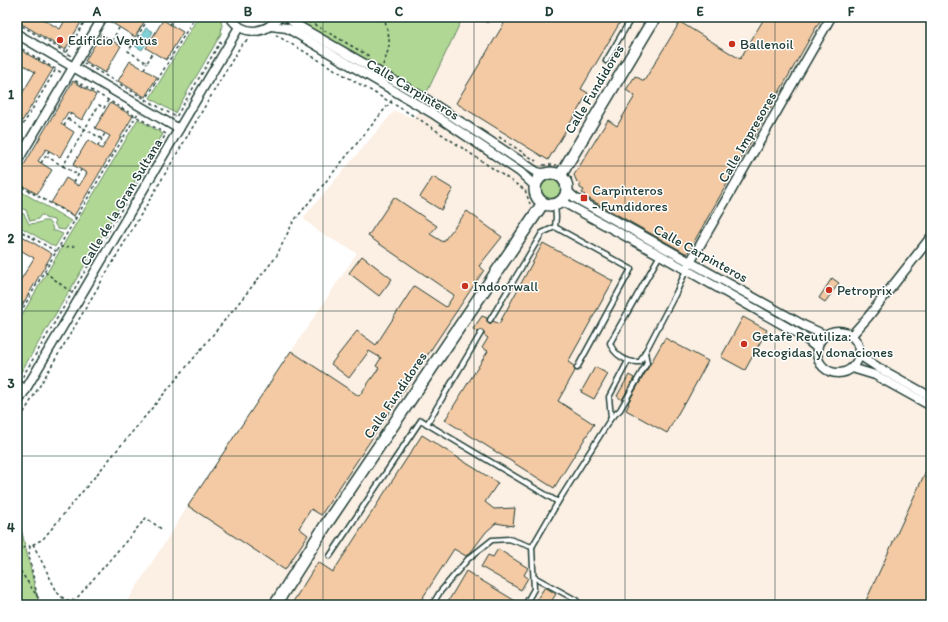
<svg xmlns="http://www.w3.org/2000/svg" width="948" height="622" viewBox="0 0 948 622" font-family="Itim,sans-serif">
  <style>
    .built { fill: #fcefe4 }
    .green { fill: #b0d794; stroke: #688a64 }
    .water { fill: #81d2d8; stroke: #5a9696 }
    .building { fill: #f4caa4; stroke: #1f3d34 }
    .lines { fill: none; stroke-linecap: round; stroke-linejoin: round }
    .lane-casing { stroke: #1f3d34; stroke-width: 7 }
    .street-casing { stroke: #1f3d34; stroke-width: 11 }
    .secondary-casing { stroke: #1f3d34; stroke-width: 14 }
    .path { stroke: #1f3d34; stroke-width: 1.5; stroke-dasharray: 3 3; stroke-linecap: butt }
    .lane { stroke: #fff; stroke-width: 4 }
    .street { stroke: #fff; stroke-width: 8 }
    .secondary { stroke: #fff; stroke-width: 11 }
    .grid { fill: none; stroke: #1f3d34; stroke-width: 1; stroke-opacity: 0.55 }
    .poi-dot { fill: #c8321e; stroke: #fff; stroke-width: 1.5 }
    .labels { text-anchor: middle; stroke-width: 3; stroke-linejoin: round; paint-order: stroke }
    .poi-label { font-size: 14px; fill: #1f3d34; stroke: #fff; text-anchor: start }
    .street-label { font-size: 14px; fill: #1f3d34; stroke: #fff }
    .neatline { fill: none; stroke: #1f3d34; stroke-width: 1.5 }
    .grid-label { font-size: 13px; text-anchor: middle; font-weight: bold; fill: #1f3d34 }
  </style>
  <rect width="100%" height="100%" fill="#fff"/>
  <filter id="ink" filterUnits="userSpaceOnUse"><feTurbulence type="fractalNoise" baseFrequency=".025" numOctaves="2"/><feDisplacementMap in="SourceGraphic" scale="8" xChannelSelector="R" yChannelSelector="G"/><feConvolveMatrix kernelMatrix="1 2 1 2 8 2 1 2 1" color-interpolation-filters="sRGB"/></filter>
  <g filter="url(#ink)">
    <path class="built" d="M463 17H931V605H125L188 506 357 253 319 232 303 218 394 111 414 118Z"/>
    <g class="green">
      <path d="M198 17H220L222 25 221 34 175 113 150 98Z"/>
      <path d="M291 17H463L426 94Z"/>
      <path d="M138 119 163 134 21 372 17 370V323Z"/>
      <circle cx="551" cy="190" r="10"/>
      <path d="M17 189 71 221 65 230 58 229 55 225 54 220 45 218 43 215H41L38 219 30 221 26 210 17 207Z"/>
      <path d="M17 212 24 214 29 224 38 223 43 221H48L52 226 53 231H56L63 234 55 247 17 225Z"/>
      <path d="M17 511 39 605H17Z"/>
    </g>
    <path class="water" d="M146 28 153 32 142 50 135 46Z"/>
    <g class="building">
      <path d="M17 17H39L60 29 67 17H84L65 50 17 21Z"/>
      <path d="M111 17H147L135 37 109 21Z"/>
      <path d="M508 17H619L622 19 581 89 588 93 548 160 456 103Z"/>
      <path d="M765 17H822L687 254 584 196 585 195 582 193 584 190 580 188V183L577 182 574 175 608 120 617 126 635 96 626 90 635 76 644 81 680 22 740 59Z"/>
      <path d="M163 20 183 32 166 60 146 48Z"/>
      <path d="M101 34 121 46 105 73 85 61Z"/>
      <path d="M17 48 53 69 17 130V102L35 72 17 61Z"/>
      <path d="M130 61 157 77 145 97 118 81Z"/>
      <path d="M73 81 96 95 82 120 68 112 61 124 74 132 60 157 46 149 38 161 52 170 37 194 17 182V177Z"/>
      <path d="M110 103 133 116 74 216 51 203 66 178 79 186 87 173 73 165 88 140 102 149 110 136 95 128Z"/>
      <path d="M433 177 453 189 441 210 420 197Z"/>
      <path d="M394 197 437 226 430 234 443 242 467 211 502 237 479 266 484 270 321 515 311 509 299 528 308 535 285 570 188 506 291 351 359 396 379 368 376 366 381 358 369 351 349 378 331 364 357 331 376 345 414 286 446 307 454 295 368 236Z"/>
      <path d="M17 233 52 254 17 314V286L34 258 17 248Z"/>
      <path d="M543 243 613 281 568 362 574 366V368L575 371 558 401 594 424 554 488 445 420 488 351 482 348 488 338 484 335V332L482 330 478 332 473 329 482 316 487 318V321L489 323H491L493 321 499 324Z"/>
      <path d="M362 256 392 279 379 296 349 273Z"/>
      <path d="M832 278 839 283 825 302 819 298Z"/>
      <path d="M743 317 767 330 745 370 721 357Z"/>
      <path d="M665 338 708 361 685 404 684 403 667 433 626 410 629 404 628 403Z"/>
      <path d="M595 367 608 374 594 399 581 392Z"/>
      <path d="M629 375 634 378 622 400 617 396Z"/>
      <path d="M422 435 498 483 485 502 494 509 515 508 513 526 496 523 486 532 471 552 466 556 454 549 418 605H291L318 562 333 572Z"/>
      <path d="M931 460V605H864Z"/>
      <path d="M498 549 528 568 524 575 528 578 521 590 481 567 488 555 493 557Z"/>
      <path d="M466 571 522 605H446Z"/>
      <path d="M545 587 556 594 549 605H546L537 599Z"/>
    </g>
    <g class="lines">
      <g class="lane-casing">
        <g id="lane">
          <path d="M487 19 488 17"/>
          <path d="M606 61 632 17"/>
          <path d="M555 205 556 217 555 227"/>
          <path d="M660 255 610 343C614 355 627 363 640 362L677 291 686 270"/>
          <path d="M490 320 542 233 555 227 631 269 577 368"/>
          <path d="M481 333 427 424 558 502 611 418 609 397 628 361"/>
          <path d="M611 418 620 410 647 363 645 352"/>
          <path d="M330 556 421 420 427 424"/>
          <path d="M534 577 576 600 580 605"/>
          <path d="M432 605 440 592 468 559 492 540 509 539 532 547"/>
          <path d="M525 605 534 589 532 547 558 502"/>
        </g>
      </g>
      <g class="street-casing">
        <g id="street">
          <path d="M230 17C243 36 265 35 279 17"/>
          <path d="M288 17 295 24 426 99 537 172 546 174"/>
          <path d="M271 26 287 28 432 113 520 172 535 186"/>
          <path d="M17 34 179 129"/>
          <path d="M17 162 103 17"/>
          <path d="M567 191 575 198 805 326 825 335"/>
          <path d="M561 201 660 255 801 335 817 348"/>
          <path d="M688 266 831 17"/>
          <circle cx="838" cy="352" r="21"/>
          <path d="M851 336 868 317 931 237"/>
          <path d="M859 355 879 368 931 397"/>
          <path d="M852 368 875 375 931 406"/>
          <path d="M17 384 26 390"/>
          <path d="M17 404 239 27"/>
        </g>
      </g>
      <g class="secondary-casing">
        <g id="secondary">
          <circle cx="551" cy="189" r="16"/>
          <path d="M560 176 655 17"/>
          <path d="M275 605 327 523 543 203"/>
        </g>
      </g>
      <g class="path">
        <path d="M302 17 310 22 313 17"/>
        <path d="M17 23 72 56"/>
        <path d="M309 23 310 22 369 56"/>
        <path d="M170 25 174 18"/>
        <path d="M276 35 419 119 525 190 530 204"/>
        <path d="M115 36 132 46 149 17"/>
        <path d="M112 41 119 28"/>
        <path d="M17 46 62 73"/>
        <path d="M132 46 128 51 147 63 153 52"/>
        <path d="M67 52 87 17"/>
        <path d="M84 63 176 117 221 41 222 42"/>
        <path d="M383 65C392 42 390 40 384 17"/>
        <path d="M144 69 147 63"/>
        <path d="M145 101 195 17"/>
        <path d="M68 119 102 139 105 133"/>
        <path d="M64 126 71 113"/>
        <path d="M17 135 56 69"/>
        <path d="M499 137 536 161"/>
        <path d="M98 146 102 139"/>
        <path d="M46 156 63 166 99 105 104 108 108 100"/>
        <path d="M41 163 49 151"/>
        <path d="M543 165H557"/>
        <path d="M63 166 78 175"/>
        <path d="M571 177 572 185"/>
        <path d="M74 182 81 170"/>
        <path d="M17 184 76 218"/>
        <path d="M17 229 57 252"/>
        <path d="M60 247 78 246"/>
        <path d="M45 272 72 293"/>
        <path d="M17 318 138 113"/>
        <path d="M17 373 23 376 166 134 74 80"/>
        <path d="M19 412 23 414 240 47 243 43 249 39"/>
        <path d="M17 418 22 410"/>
        <path d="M33 544 57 592C63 599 67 602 76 599L146 518 163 530"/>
        <path d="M17 549 30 546"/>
        <path d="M17 566 43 605"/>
        <path d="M37 596 29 555 30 546 43 539 198 353 276 257 293 222 393 99"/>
      </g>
      <use href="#lane" class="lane"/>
      <use href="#street" class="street"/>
      <use href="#secondary" class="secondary"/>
    </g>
  </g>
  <path class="grid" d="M173 17V605M323 17V605M474 17V605M625 17V605M775 17V605M17 166H931M17 311H931M17 456H931"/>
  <g class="poi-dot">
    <circle cx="60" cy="40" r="4"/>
    <circle cx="732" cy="44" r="4"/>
    <rect x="580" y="194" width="8" height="8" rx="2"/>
    <circle cx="465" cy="286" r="4"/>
    <circle cx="829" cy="290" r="4"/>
    <circle cx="744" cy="344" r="4"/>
  </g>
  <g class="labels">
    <g class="poi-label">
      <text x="68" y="45">Edificio Ventus</text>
      <text x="740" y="49">Ballenoil</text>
      <text x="592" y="195">Carpinteros<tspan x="592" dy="16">- Fundidores</tspan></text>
      <text x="473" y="291">Indoorwall</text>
      <text x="837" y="295">Petroprix</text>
      <text x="752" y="341">Getafe Reutiliza:<tspan x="752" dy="16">Recogidas y donaciones</tspan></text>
    </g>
    <g class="street-label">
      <text transform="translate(413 89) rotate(31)" y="5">Calle Carpinteros</text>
      <text transform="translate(594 89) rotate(-59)" y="5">Calle Fundidores</text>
      <text transform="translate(747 137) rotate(-60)" y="5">Calle Impresores</text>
      <text transform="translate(121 202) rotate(-59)" y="5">Calle de la Gran Sultana</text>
      <text transform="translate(701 253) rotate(29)" y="5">Calle Carpinteros</text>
      <text transform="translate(395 395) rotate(-56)" y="5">Calle Fundidores</text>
    </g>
  </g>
  <rect width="948" height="622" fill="none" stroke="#fff" stroke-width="44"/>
  <rect x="22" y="22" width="904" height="578" class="neatline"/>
  <g class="grid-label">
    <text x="97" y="16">A</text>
    <text x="248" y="16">B</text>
    <text x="399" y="16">C</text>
    <text x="549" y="16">D</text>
    <text x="700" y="16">E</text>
    <text x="851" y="16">F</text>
    <text x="11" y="99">1</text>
    <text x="11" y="243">2</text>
    <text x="11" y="388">3</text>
    <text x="11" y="532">4</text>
  </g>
</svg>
